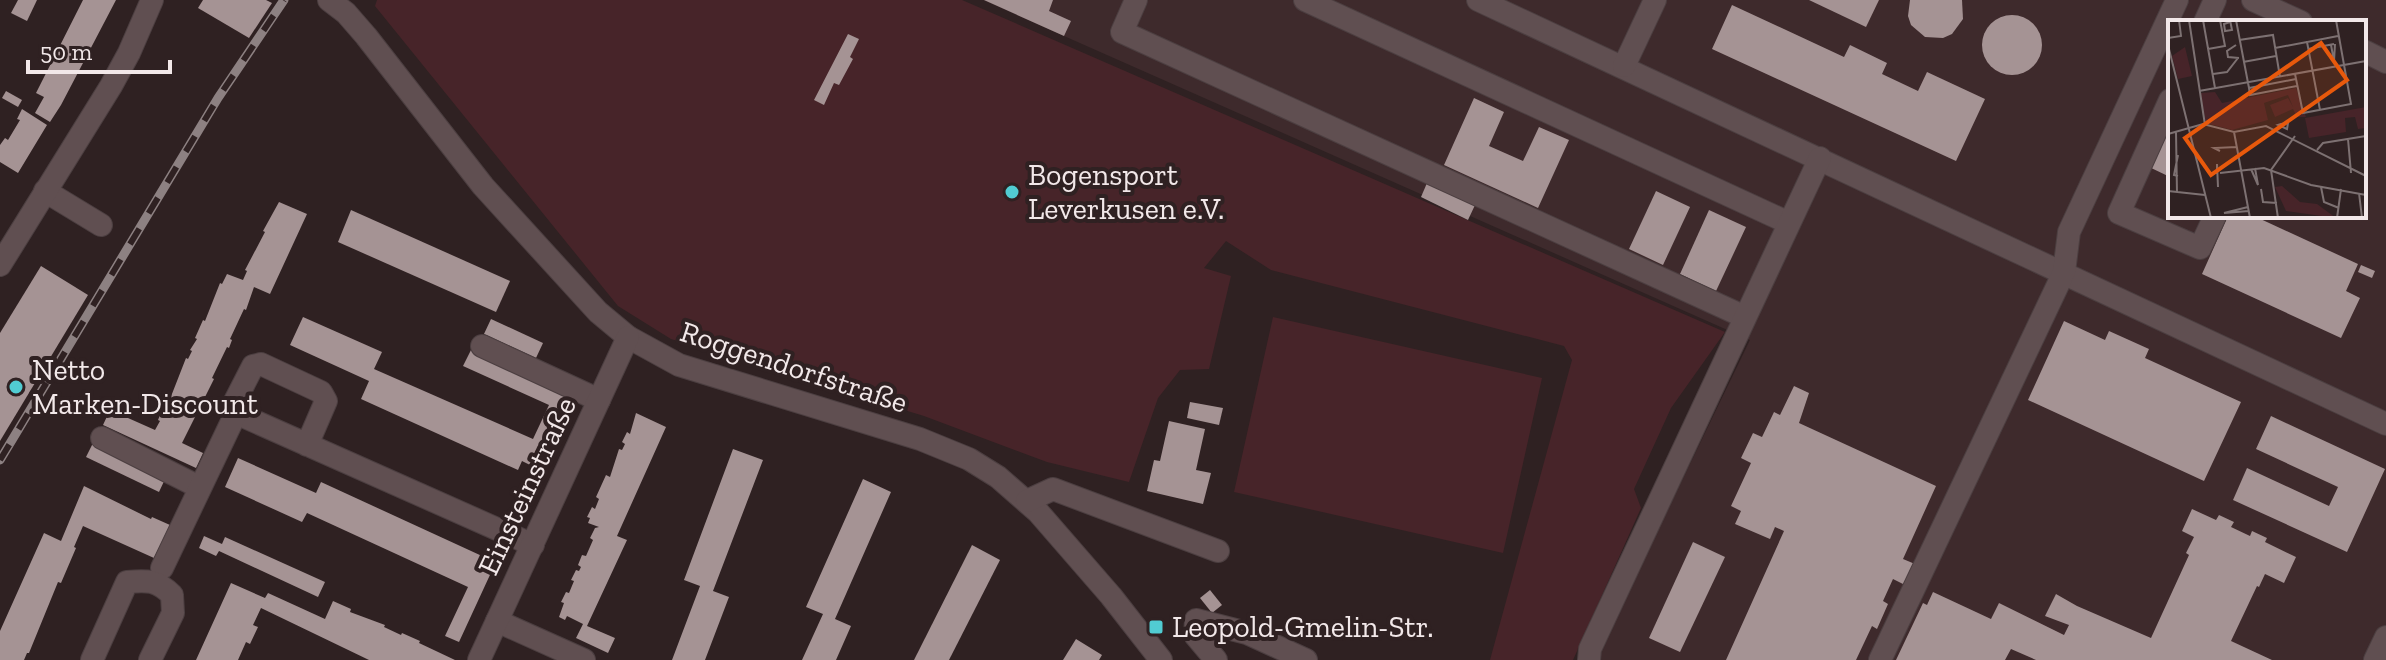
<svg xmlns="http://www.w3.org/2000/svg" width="2386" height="660" viewBox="0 0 2386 660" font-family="'Zilla Slab',serif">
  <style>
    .built { fill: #3e2a2c; fill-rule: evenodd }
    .green { fill: #472429 }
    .building { fill: #a59394 }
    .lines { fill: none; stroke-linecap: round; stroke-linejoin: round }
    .minor-casing { stroke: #4c3f41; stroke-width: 24 }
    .minor { stroke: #604f51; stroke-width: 22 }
    .rail-casing { stroke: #8d8182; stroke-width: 9 }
    .rail { stroke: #2f2122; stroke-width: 6; stroke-dasharray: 18; stroke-linecap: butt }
    .poi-dot { fill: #51ccd2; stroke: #2f2122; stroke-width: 3 }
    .labels { text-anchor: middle; stroke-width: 8; stroke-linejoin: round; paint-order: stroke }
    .poi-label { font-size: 30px; fill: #f2e8e9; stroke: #2f2122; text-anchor: start }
    .street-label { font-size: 30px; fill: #f2e8e9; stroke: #2f2122 }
    .inset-road { fill: none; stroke: #7d7172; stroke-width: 2 }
    .view { fill: #e8590c; fill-opacity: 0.15; stroke: #e8590c; stroke-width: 4 }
    .inset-edge { fill: none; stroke: #f2e8e9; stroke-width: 4 }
  </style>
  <rect width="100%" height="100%" fill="#2f2122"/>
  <path class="built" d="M983 0H2386V660H1595L1750 340ZM2170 22H2364V216H2170Z"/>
  <g class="green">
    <path d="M377 0H962L1725 332 1671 408 1634 489 1641 508 1573 660H1490L1572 360 1564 346 1271 270 1226 241 1204 268 1231 276 1209 369 1180 370 1158 398 1129 482 1047 462 924 416 671 339 618 306 375 6Z"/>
    <path d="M1273 317 1542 378 1503 553 1234 492Z"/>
  </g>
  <g class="building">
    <path d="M18 0H37L27 21 11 13Z"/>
    <path d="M83 0H116L61 105 50 122 35 113 44 97 36 93Z"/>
    <path d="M203 0H266L272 3 249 38 198 8Z"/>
    <path d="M984 0H1053L1049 11 1071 21 1064 36Z"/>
    <path d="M1809 0H1879L1866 27Z"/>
    <path d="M1910 0H1962L1963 19 1952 34 1943 38 1925 37 1911 25 1908 16Z"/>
    <path d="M1732 5 1844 57 1850 45 1887 63 1882 74 1918 91 1927 72 1985 99 1956 161 1712 49Z"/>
    <circle cx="2012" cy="45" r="30"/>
    <path d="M848 34 859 39 850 57 853 59 839 85 834 83 824 105 814 100Z"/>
    <path d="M6 91 22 100 18 107 2 98Z"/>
    <path d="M1474 98 1504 112 1489 146 1523 161 1539 127 1569 140 1538 208 1444 165Z"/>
    <path d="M22 109 47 125 18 173 0 162V145L5 138 8 140 20 120 17 119Z"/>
    <path d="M2170 115V177L2147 166Z"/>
    <path d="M1427 183 1475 205 1468 220 1421 197Z"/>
    <path d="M1656 191 1690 207 1663 265 1629 249Z"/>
    <path d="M279 202 307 214 270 294 254 287 246 310 244 309 230 339 232 340 229 348 227 347 212 378 214 379 182 443 203 453 196 468 103 425 110 410 155 430 160 421 158 420 167 398 170 399 186 358 188 359 192 351 190 350 197 339 195 338 203 320 205 321 220 283 222 284 227 274 243 280 247 271 245 270 265 232 263 231Z"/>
    <path d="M351 210 510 281 496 312 338 242Z"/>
    <path d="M1709 210 1746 227 1716 291 1680 274Z"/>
    <path d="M2228 216H2254L2358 264 2346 291 2360 298 2341 338 2202 274Z"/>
    <path d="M2361 265 2375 271 2372 278 2358 272Z"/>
    <path d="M41 266 88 295 0 441V333Z"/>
    <path d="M303 317 382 352 374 369 533 439 549 405 463 366 471 350 571 396 536 468 522 461 518 470 361 399 369 381 290 345Z"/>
    <path d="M491 319 543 343 536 358 484 334Z"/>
    <path d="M2064 321 2105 340 2109 331 2149 349 2145 358 2241 402 2204 481 2028 400Z"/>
    <path d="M1794 386 1809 393 1799 423 1936 486 1903 559 1915 564 1905 585 1893 579 1883 601 1888 604 1877 629 1872 626 1856 660H1726L1784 531 1775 527 1770 539 1735 524 1741 511 1731 506 1751 463 1741 458 1753 433 1762 437 1774 412 1780 415Z"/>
    <path d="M1190 402 1223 408 1219 425 1187 418Z"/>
    <path d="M636 413 666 427 617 536 627 540 587 626 615 638 608 653 576 638 583 624 567 616 565 620 559 617 564 603 561 602 566 592 569 593 574 581 571 580 576 570 579 571 581 567 578 565 582 555 586 556 593 540 590 538 595 528 599 527 588 523 590 518 587 517 592 507 595 509 599 499 596 497 606 475 610 477 619 449 622 450 625 444 622 442 627 432 630 434Z"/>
    <path d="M2271 416 2385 469 2347 552 2233 500 2247 468 2329 506 2338 487 2256 449Z"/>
    <path d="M1169 421 1205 429 1196 470 1211 473 1203 504 1147 491 1154 460 1160 461Z"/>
    <path d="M93 443 166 477 159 492 86 457Z"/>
    <path d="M733 449 763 460 713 591 729 597 705 660H672L700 586 684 580Z"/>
    <path d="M238 458 316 493 321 482 482 556 481 558 495 564 459 642 445 636 468 587 307 513 302 522 225 487Z"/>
    <path d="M863 479 891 492 835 619 851 626 836 660H802L823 614 806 607Z"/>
    <path d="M84 486 151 519 152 517 170 525 154 558 83 526 74 547 76 548 61 583 58 582 29 653H27L24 660H0V631L44 533 61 541Z"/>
    <path d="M2192 509 2216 520 2219 515 2234 522 2231 527 2250 536 2252 531 2267 538 2265 542 2296 557 2284 583 2265 574 2259 587 2257 586 2231 641 2272 660H2036L2011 649 2005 660H1896L1923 603 1927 605 1933 592 1991 619 1999 603 2064 635 2069 625 2045 616 2056 594 2077 606 2151 638 2189 555 2186 553 2194 537 2182 531Z"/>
    <path d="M204 536 222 544 225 537 325 582 318 597 219 551 216 556 199 548Z"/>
    <path d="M1693 542 1725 557 1680 652 1649 638Z"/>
    <path d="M972 545 1000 560 949 660H914Z"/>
    <path d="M231 583 265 598 268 593 325 619 333 601 351 609 350 612 385 625 384 627 401 635 402 633 420 641 419 643 455 660H369L261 608 253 625 258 627 250 644 246 642 238 660H196Z"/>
    <path d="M1210 590 1222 605 1212 613 1200 598Z"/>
    <path d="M1076 639 1102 655 1099 660H1063Z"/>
  </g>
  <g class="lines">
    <g class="minor-casing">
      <g id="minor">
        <path d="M329 0 346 13 366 36 483 186 598 312 628 337 679 365 920 439 969 459 998 477 1038 512 1111 596 1161 660"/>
        <path d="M1136 0 1122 32 1745 317"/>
        <path d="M1305 0 1789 223"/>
        <path d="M1478 0 2386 424"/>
        <path d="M2253 0 2301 22"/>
        <path d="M2205 22 2215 0"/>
        <path d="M2364 51 2386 62"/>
        <path d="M1624 66 1655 0"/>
        <path d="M2170 100 2119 213 2200 248 2215 216"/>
        <path d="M45 191 101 225"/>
        <path d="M0 265 111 86 129 53 152 0"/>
        <path d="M482 346 599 400"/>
        <path d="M102 438 199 487"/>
        <path d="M307 445 326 401 321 392 261 364 253 366 233 405 236 413 533 545"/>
        <path d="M1027 501 1053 489 1218 551"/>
        <path d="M162 568 236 413"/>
        <path d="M497 621 584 660"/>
        <path d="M92 660 127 582C148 580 157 580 172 595L173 613 150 660"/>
        <path d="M479 660 628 337"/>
        <path d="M1216 660 1195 635 1196 620 1247 633 1306 660"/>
        <path d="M1589 660 1590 649 1820 158"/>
        <path d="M1880 660 2064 272 2069 232 2177 0"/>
        <path d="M2375 660 2386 637"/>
      </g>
    </g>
    <use href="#minor" class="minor"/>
    <g class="rail-casing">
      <path id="rail" d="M0 460 218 98 284 0"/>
    </g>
    <use href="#rail" class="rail"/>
  </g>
  <g class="poi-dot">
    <circle cx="1012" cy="192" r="8"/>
    <circle cx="16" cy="387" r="8"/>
    <rect x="1148" y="619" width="16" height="16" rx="4"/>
  </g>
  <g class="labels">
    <g class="poi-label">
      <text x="1028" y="185">Bogensport<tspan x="1028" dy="34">Leverkusen e.V.</tspan></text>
      <text x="32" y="380">Netto<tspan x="32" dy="34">Marken-Discount</tspan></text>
      <text x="1172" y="637">Leopold-Gmelin-Str.</text>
    </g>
    <g class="street-label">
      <text transform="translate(794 367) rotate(18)" y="10">Roggendorfstraße</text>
      <text transform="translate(527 486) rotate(-65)" y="10">Einsteinstraße</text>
    </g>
  </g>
  <g transform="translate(2168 20)">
    <rect width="198" height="198" fill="#2f2122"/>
    <path d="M17 27 24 56 10 59 4 36ZM128 68 138 97H129L125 89 107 97 102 85 120 78 125 87 120 75 96 83 100 100 64 110 38 103 32 73 47 72 54 83ZM198 87V108L190 109 187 97 177 98 178 112 141 118 137 98ZM114 166 132 182 149 184 168 198 118 191 107 167Z" fill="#472429"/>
    <path class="inset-road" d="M21 0 37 105M35 0 47 68M62 0 64 10 57 11 56 4 62 2M68 0 81 68 128 59M0 18 13 16 11 0M71 20 105 15 112 57M0 25 43 198M68 25 59 31 60 37 71 38M163 25 166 41 167 24M107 28 139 22M40 29 57 26 52 0M140 29 166 24M75 42 108 36M45 54 59 52 70 38M127 54 135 93 183 84 168 0M81 68 82 75 129 66M31 71 198 41M152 90 139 22 170 16M120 103 119 109 110 105 113 104ZM8 112 9 173M66 112 82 198M0 114 35 104 66 112 98 106 198 156M180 119 183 153M149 130 155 123 198 116M52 131 46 128 69 127M10 135 6 155 10 156M83 149 90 165 87 148M52 153 96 148 143 165 198 175M49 154V144L50 167M153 167 156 182 171 188M93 169 95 182 109 183M0 171 37 175M191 173 194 198M80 187 56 193 81 191M110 198 103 150 127 116M169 198 173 169"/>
    <path class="view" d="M153 23 179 60 43 155 17 118Z"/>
    <rect width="198" height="198" class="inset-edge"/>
  </g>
  <path d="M28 60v12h142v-12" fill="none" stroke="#f2e8e9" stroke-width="4"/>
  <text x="40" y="60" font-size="24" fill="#f2e8e9" stroke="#2f2122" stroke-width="6" paint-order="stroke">50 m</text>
</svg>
